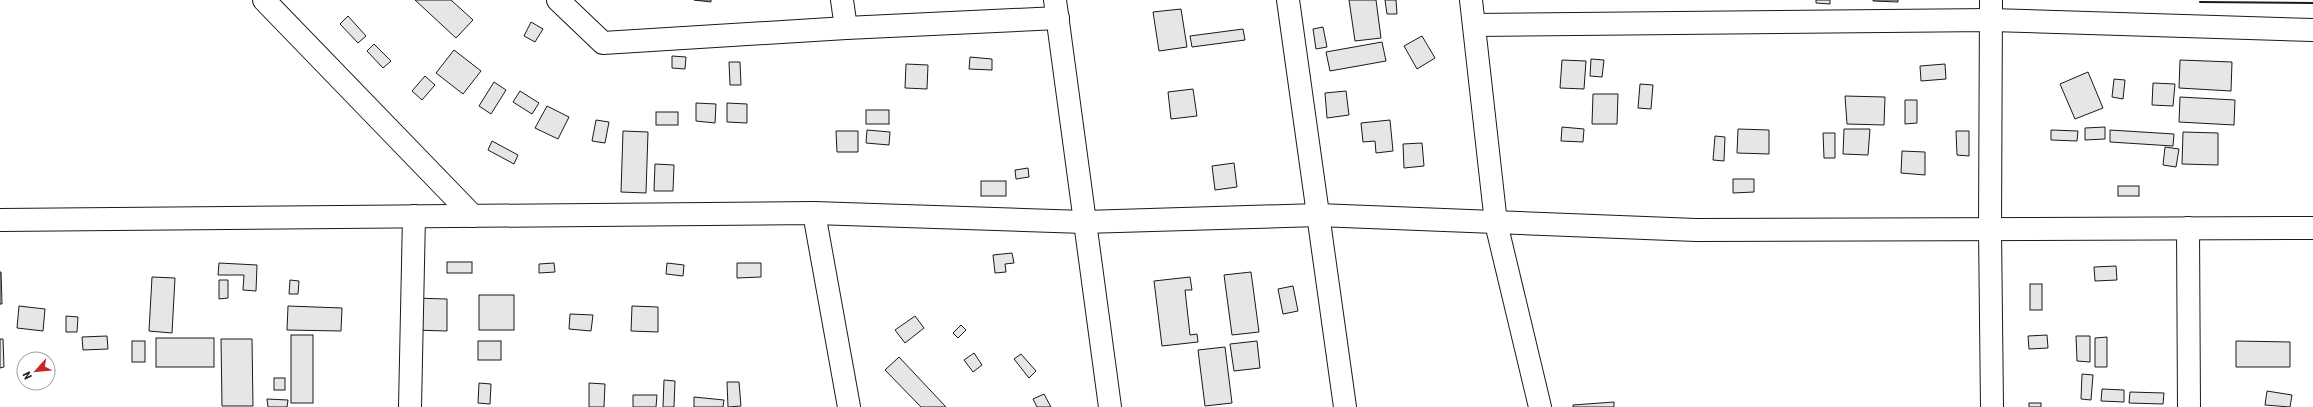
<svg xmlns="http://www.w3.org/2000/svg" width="2313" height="407" viewBox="0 0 2313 407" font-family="'Roboto Condensed',sans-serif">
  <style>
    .building { fill: #e6e6e6; stroke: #1a1a1a }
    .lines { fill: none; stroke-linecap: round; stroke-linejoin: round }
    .minor-casing { stroke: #1a1a1a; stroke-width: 24 }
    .major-casing { stroke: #1a1a1a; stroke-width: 24 }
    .minor { stroke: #fff; stroke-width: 22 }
    .major { stroke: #fff; stroke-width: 22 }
    .wall { stroke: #1a1a1a; stroke-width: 2 }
  </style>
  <rect width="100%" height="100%" fill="#fff"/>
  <g class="building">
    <path d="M415 0H451L473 20 456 38Z"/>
    <path d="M694 0H711V2Z"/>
    <path d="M1349 0H1376L1381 38 1355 41Z"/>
    <path d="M1385 0H1396L1397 14H1387Z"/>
    <path d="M1816 0H1830V4L1816 3Z"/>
    <path d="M1873 0H1898V2L1873 1Z"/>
    <path d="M1181 9 1187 47 1159 51 1153 12Z"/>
    <path d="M348 16 366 36 358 43 340 24Z"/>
    <path d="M531 22 543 29 535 42 524 36Z"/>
    <path d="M1323 27 1327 47 1316 49 1313 29Z"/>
    <path d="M1243 29 1245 40 1192 47 1190 36Z"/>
    <path d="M1422 36 1435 58 1417 69 1404 46Z"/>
    <path d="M1382 42 1386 61 1330 71 1326 52Z"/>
    <path d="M374 44 391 61 383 68 367 51Z"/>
    <path d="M454 50 481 71 463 94 436 73Z"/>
    <path d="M672 56 686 57 685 69 672 68Z"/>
    <path d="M970 57 992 59V70L969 69Z"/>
    <path d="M1591 59 1604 60 1602 77 1590 76Z"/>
    <path d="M1562 60 1586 61 1584 89 1560 88Z"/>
    <path d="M2180 60 2232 62 2231 91 2179 88Z"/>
    <path d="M729 62H740L741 85H730Z"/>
    <path d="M906 64 928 65 927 89 905 88Z"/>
    <path d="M1945 64 1946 79 1921 81 1920 66Z"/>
    <path d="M2088 72 2103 108 2075 119 2060 84Z"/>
    <path d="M425 76 435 85 422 100 412 91Z"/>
    <path d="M2114 79 2125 80 2123 99 2112 97Z"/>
    <path d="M494 82 506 90 491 114 479 106Z"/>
    <path d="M2153 83 2175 84 2173 106 2152 105Z"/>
    <path d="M1640 84 1653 85 1651 109 1638 108Z"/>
    <path d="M1193 89 1197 116 1171 119 1168 92Z"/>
    <path d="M520 91 539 103 532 114 513 102Z"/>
    <path d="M1346 91 1349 115 1327 118 1325 93Z"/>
    <path d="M1593 94H1618L1617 124H1592Z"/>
    <path d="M1845 96 1885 97 1884 125 1847 124Z"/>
    <path d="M2180 97 2235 100 2234 125 2179 122Z"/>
    <path d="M1905 100H1917V123L1905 124Z"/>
    <path d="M696 103 716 104 715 123 696 121Z"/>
    <path d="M727 103 747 104V123L727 122Z"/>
    <path d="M547 106 569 117 558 139 535 128Z"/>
    <rect x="866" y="110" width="23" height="14"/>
    <rect x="656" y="112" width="22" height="13"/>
    <path d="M596 120 609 122 605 143 592 141Z"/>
    <path d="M1390 120 1393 151 1376 153 1375 141 1363 142 1361 123Z"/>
    <path d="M1562 127 1584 129 1583 142 1561 141Z"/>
    <path d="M2105 127V139L2085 140V128Z"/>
    <path d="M1738 129 1769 130V154L1737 153Z"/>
    <path d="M1844 129H1870L1868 155 1843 154Z"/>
    <path d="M867 130 890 132 889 145 866 143Z"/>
    <path d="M2051 130 2078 131 2077 141 2051 140Z"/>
    <path d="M2110 130 2174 134 2173 146 2110 142Z"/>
    <path d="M623 131 648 132 646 193 621 192Z"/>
    <path d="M836 131H858V152H837Z"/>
    <path d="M1956 131H1969V156L1957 155Z"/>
    <path d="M2183 132 2218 133V165L2182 164Z"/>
    <path d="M1823 133H1835V158H1824Z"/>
    <path d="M1715 136 1725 137 1724 161 1713 160Z"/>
    <path d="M492 141 518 155 514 164 488 150Z"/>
    <path d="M1422 143 1424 166 1404 168 1403 144Z"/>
    <path d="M2165 147 2179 149 2176 167 2163 165Z"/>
    <path d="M1902 151 1925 152V175L1901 173Z"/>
    <path d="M1234 163 1237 187 1215 190 1212 166Z"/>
    <path d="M655 164 674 165 673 191H654Z"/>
    <path d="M1028 168 1029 177 1016 179 1015 170Z"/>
    <path d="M1733 179H1754V192L1733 193Z"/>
    <rect x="981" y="181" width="25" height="15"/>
    <rect x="2118" y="186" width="21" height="10"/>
    <path d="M1012 253 1014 263 1005 264 1006 272 995 273 993 255Z"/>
    <rect x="447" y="262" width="25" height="11"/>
    <path d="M219 263 257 265 256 291 243 290 244 275H218Z"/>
    <path d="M554 263 555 272 539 273V264Z"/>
    <path d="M667 263 684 265 683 276 666 274Z"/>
    <path d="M737 263H761V277L737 278Z"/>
    <path d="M2116 266 2117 280 2095 281 2094 267Z"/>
    <path d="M0 272H1L2 304H0Z"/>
    <path d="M1251 272 1259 332 1232 335 1224 275Z"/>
    <path d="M152 277 175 278 172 333 149 331Z"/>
    <path d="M1190 277 1192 290H1185L1190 335 1197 334 1198 342 1162 346 1154 281Z"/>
    <path d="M219 280H228V298L219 299Z"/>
    <path d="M290 280 299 281 298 294H289Z"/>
    <rect x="2030" y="284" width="12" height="26"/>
    <path d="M1293 286 1298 311 1283 314 1278 289Z"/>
    <rect x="479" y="295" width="35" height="35"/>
    <path d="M413 298 447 299V331L413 330Z"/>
    <path d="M19 306 45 309 43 331 17 328Z"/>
    <path d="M288 306 342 308 341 331 287 330Z"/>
    <path d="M632 306 658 307V332L631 331Z"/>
    <path d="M570 314 593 315 591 331 569 329Z"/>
    <path d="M66 316 78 317 77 332H66Z"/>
    <path d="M915 316 924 328 905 343 895 330Z"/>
    <path d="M961 325 966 330 958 338 953 333Z"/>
    <rect x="291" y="335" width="22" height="68"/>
    <path d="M2047 335 2048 348 2029 349 2028 336Z"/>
    <path d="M107 336 108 349 83 350 82 337Z"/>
    <path d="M2076 336H2090V362L2077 361Z"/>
    <path d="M2107 337V367H2095V338Z"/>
    <rect x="156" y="338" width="58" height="29"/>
    <path d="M0 339H3L4 367 0 368Z"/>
    <path d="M221 339H252L253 406H222Z"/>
    <rect x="132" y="341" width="13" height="21"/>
    <rect x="478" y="341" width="23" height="19"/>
    <path d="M1257 341 1260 368 1234 371 1230 344Z"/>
    <path d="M2236 341 2290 342V367H2236Z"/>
    <path d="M1225 347 1232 403 1205 406 1198 350Z"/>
    <path d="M974 353 982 365 973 372 964 360Z"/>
    <path d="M1021 354 1036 371 1029 378 1014 359Z"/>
    <path d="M899 357 946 407H921L885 370Z"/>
    <path d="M2082 374 2093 375 2091 400 2081 399Z"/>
    <rect x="274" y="378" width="11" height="12"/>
    <path d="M664 380 675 381 674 407H663Z"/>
    <path d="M727 382H739L741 406 728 407Z"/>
    <path d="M479 383 491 384 490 404 478 403Z"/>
    <path d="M589 383 605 384 604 407H589Z"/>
    <path d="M2102 389 2124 390V402L2101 401Z"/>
    <path d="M2267 391 2292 395 2290 407 2265 405Z"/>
    <path d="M2130 392 2164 393 2163 404 2129 403Z"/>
    <path d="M1044 394 1051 407H1037L1033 399Z"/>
    <path d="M633 395H657L656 407H633Z"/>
    <path d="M694 397 724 400 723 407H694Z"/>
    <path d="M267 399 288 400 287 407H268Z"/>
    <path d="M1614 402V407H1573V405Z"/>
    <rect x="2029" y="403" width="12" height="4"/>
  </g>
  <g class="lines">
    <g class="minor-casing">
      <g id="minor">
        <path d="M264 0 473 216"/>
        <path d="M558 0 603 43 846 28 1058 18"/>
        <path d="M842 0 846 28"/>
        <path d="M1288 0 1345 407"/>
        <path d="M1471 0 1496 223 1540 407"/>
        <path d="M1991 0 1990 229 1992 407"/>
        <path d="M1474 25 1991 20 2313 30"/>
        <path d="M814 213 849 407"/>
        <path d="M0 220 814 213 1084 222 1318 215 1696 230 2313 228"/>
        <path d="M2188 228 2189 407"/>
        <path d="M410 407 414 216"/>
      </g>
    </g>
    <g class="major-casing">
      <path id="major" d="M1055 0 1110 407"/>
    </g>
    <use href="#minor" class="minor"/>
    <use href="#major" class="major"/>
    <path class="wall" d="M2200 2 2313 3"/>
  </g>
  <g transform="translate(36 371) rotate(243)"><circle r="19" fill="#ffffff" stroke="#a3a3a3"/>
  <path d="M0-3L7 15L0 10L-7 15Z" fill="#c62828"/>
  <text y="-6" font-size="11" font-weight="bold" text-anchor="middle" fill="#1a1a1a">N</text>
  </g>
</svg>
